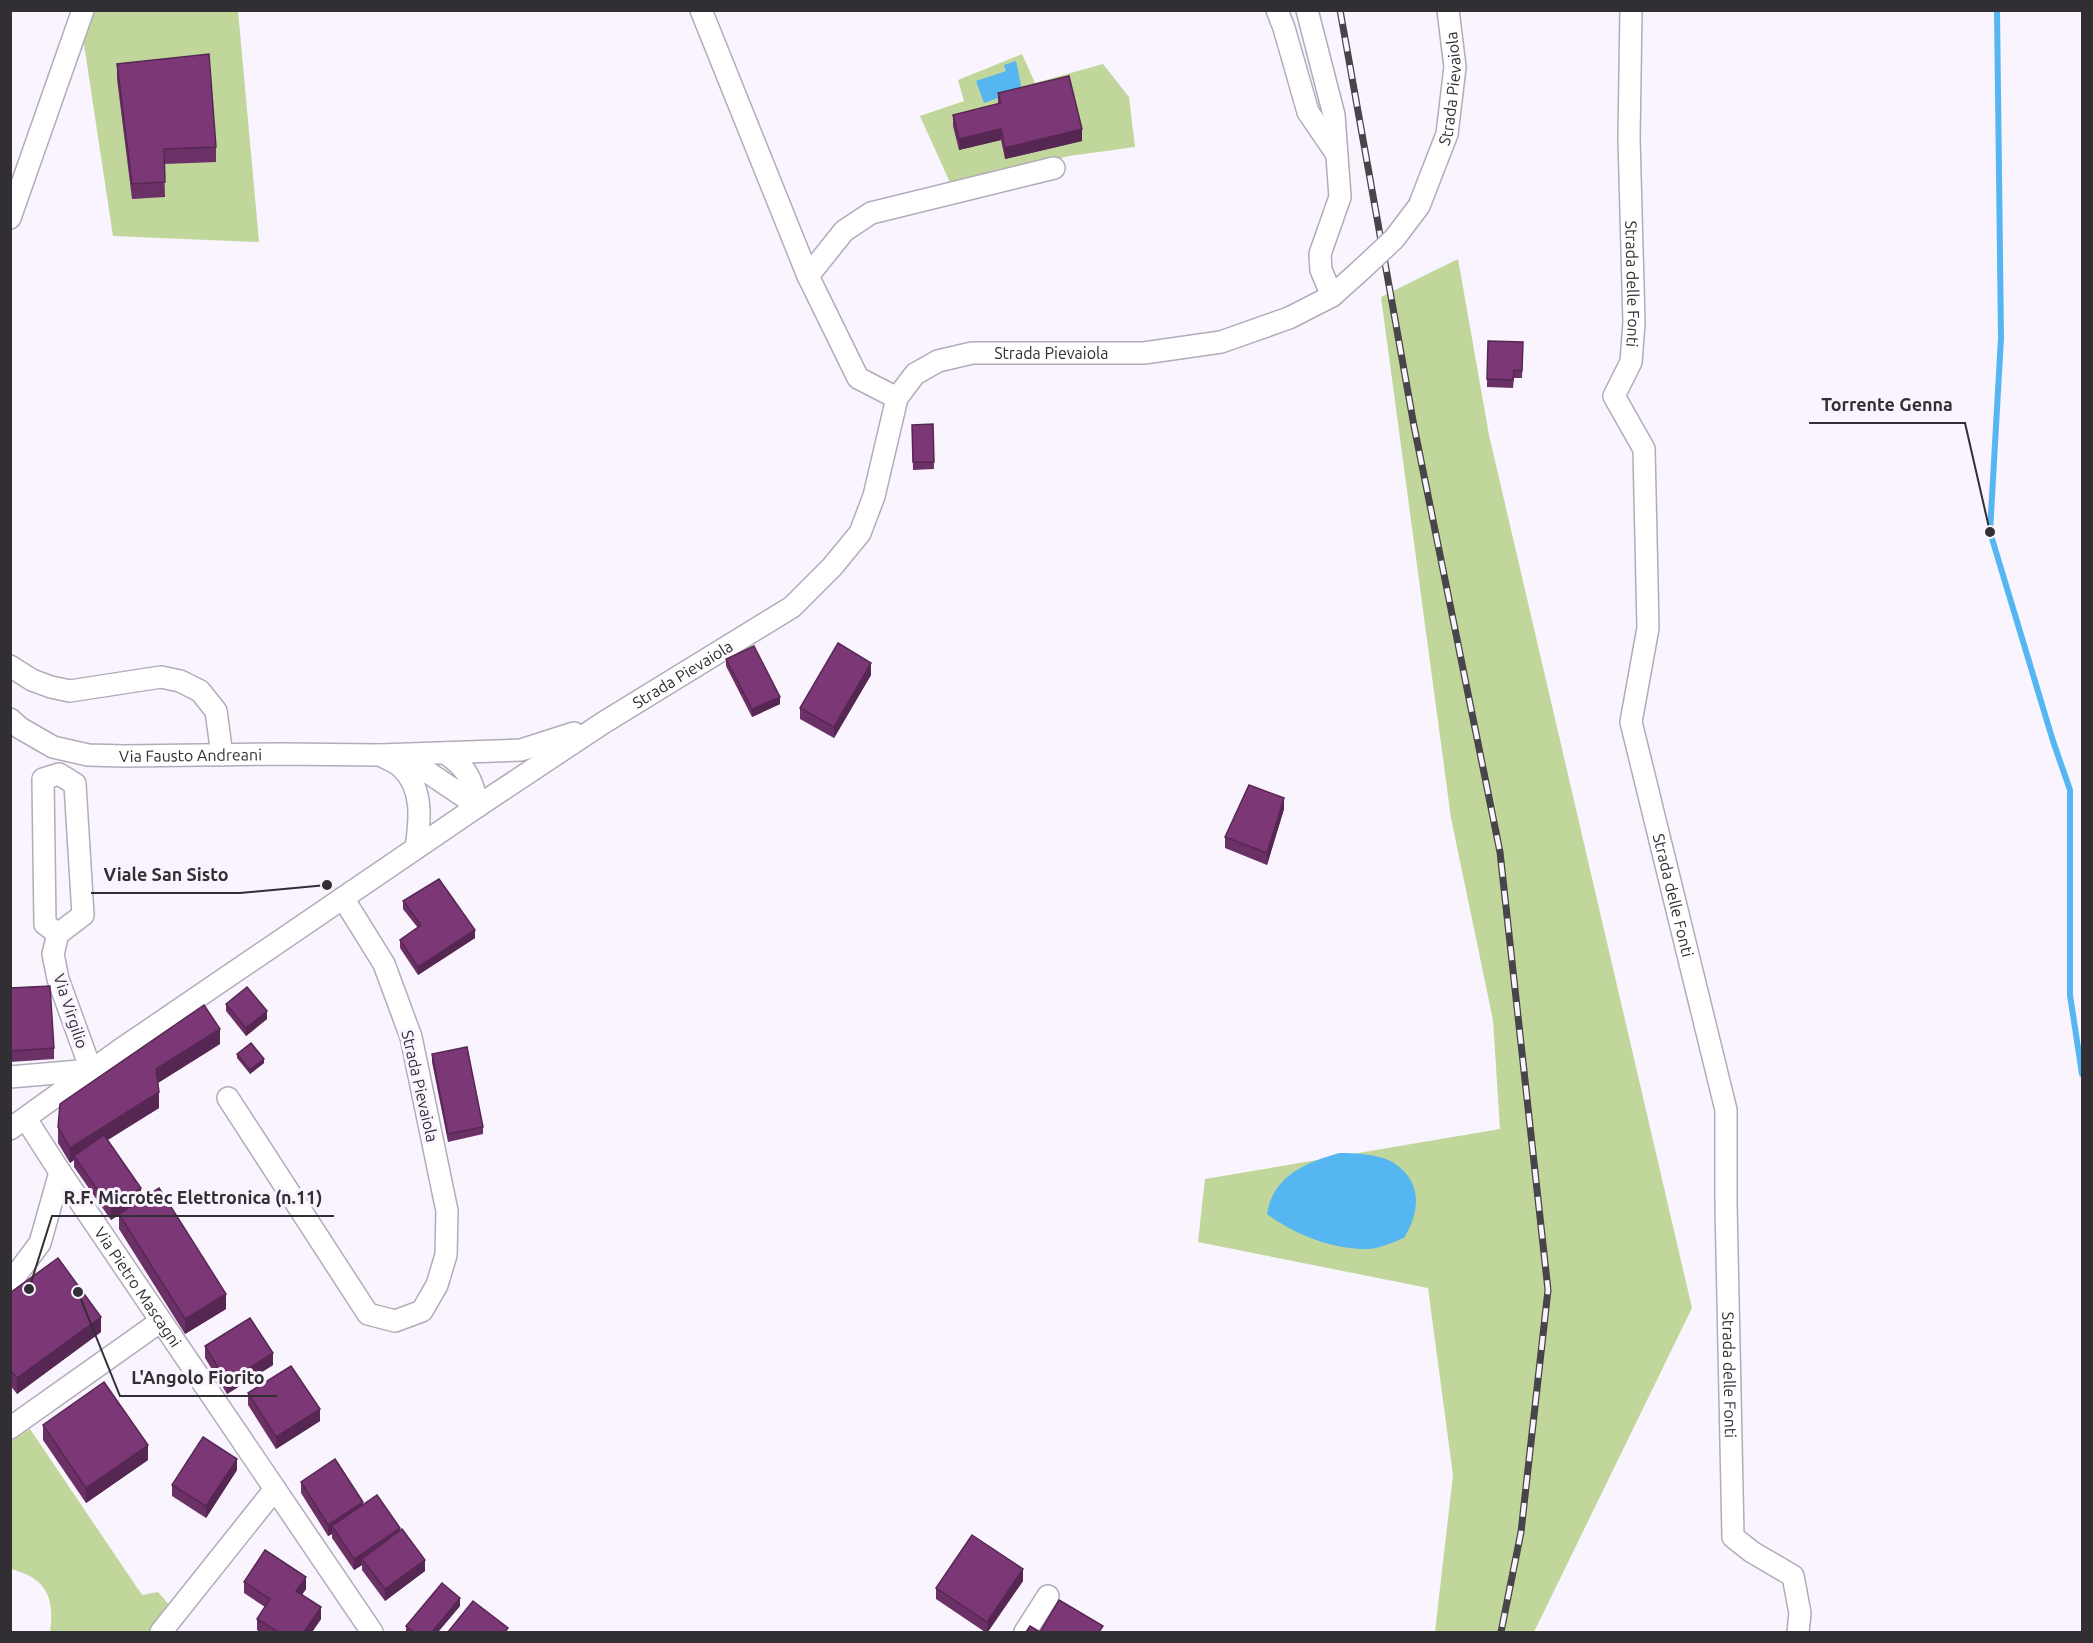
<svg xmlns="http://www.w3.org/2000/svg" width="2093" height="1643" viewBox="0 0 2093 1643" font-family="Ubuntu,sans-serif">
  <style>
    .green { fill: #c0d69a }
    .water { fill: #56b6f1 }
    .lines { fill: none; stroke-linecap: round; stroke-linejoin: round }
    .stream { stroke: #56b6f1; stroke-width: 6 }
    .minor-casing { stroke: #b2abba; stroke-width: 24 }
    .minor { stroke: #fff; stroke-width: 21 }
    .rail-casing { stroke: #47444a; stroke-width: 7 }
    .rail { stroke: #f9f4fd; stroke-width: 4.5; stroke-dasharray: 14; stroke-linecap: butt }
    .minor-bridge-casing { stroke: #b2abba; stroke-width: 24; stroke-linecap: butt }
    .minor-bridge { stroke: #fff; stroke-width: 21 }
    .wall { fill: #6b3065 }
    .shaded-wall { fill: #572753 }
    .building { fill: #7c3876; stroke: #572753; stroke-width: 1.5 }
    .labels { text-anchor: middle; stroke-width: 6; stroke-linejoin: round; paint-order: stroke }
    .street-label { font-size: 16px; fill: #312e34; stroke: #f9f4fd }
    .leader { fill: none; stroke: #312e34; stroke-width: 2 }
    .callout-dot { fill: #312e34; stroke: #f9f4fd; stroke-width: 2 }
    .callout-label { font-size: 18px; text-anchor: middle; font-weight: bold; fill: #312e34; stroke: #f9f4fd; stroke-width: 6; stroke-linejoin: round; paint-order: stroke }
  </style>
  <rect width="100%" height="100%" fill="#f9f4fd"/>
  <g class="green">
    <path d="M83 10 238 11 259 242 113 236 80 18Z"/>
    <path d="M1022 54 1035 83 1103 64 1129 97 1135 147 1069 156 952 187 920 116 964 101 958 80Z"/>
    <path d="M1458 259 1489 435 1692 1308 1534 1632H1435L1453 1475 1428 1288 1198 1242 1205 1179 1500 1129 1493 1020 1451 818 1381 297Z"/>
    <path d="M30 1429 142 1595 158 1592 170 1606 149 1632H50C55 1597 46 1578 11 1569L10 1442Z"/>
  </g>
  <g class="water">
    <path d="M1016 61 1022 90 984 103 976 81 1006 71 1004 65Z"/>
    <path d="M1339 1153C1355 1153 1380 1154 1394 1163 1423 1182 1420 1212 1404 1238 1393 1242 1379 1249 1368 1249 1331 1249 1296 1235 1267 1214 1273 1176 1305 1163 1339 1153Z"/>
  </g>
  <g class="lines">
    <path class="stream" d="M1997 10 2001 338 1990 532 2053 741 2070 790V995L2082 1074"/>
    <g class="minor-casing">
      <g id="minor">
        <path d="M701 10 808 276 858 378 897 398"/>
        <path d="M1277 10 1284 28 1308 112 1336 153"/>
        <path d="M1307 10 1334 115 1340 197 1320 254 1321 270 1332 296"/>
        <path id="s1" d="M1631 10 1629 138 1634 323 1631 362 1614 396 1644 449 1648 628 1631 722 1726 1110V1204L1733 1537 1752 1552 1793 1576 1800 1613 1798 1632"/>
        <path id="s2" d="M1419 206 1447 134 1455 67 1448 10"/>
        <path d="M10 218 83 10"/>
        <path d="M808 276 844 231 871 213 1054 168"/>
        <path d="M10 666 32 680 51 687 70 691 161 677 180 681 200 691 216 711 222 755"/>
        <path id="s3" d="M10 719 20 728 53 747 88 755 124 756 282 754 380 755 521 750 574 733"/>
        <path d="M445 753C468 768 472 780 478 806"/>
        <path d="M380 755C387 759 396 762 401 767 424 788 420 821 416 848"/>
        <path d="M401 766 423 769 478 806"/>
        <path d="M10 1077 91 1070 58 979 53 954 58 934 83 915 75 784 59 774 43 779 45 924 58 934"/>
        <path d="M228 1098 368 1314 395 1321 422 1311 437 1285 446 1255 447 1211 411 1037 384 964 343 898"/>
        <path id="s4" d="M26 1119 60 1172 372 1632"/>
        <path id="s5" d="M10 1129 120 1050 478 806 603 723 792 607 832 567 860 533 874 496 897 398 915 374 938 361 972 353H1144L1221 342 1289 318 1332 296 1362 269"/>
        <path d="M10 1283 40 1243 60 1172"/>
        <path d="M10 1428 161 1321"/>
        <path d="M161 1632 275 1489"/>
        <path d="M1025 1632 1048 1596"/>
      </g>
    </g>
    <use href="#minor" class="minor"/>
    <g class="rail-casing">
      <path id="rail" d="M1340 10 1414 426 1500 852 1548 1290 1521 1532 1501 1632"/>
    </g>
    <use href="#rail" class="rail"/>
    <g class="minor-bridge-casing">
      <path id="minor-bridge" d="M1362 269 1394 239 1419 206"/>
    </g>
    <use href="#minor-bridge" class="minor-bridge"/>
  </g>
  <g class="wall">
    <path d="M117 64 216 147V162L164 164 165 197 132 199 117 79Z"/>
    <path d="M998 93 1082 141 1005 159 1001 140 959 150 953 126V115L998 104Z"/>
    <path d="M1523 342 1522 378H1514L1513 388 1487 387V379Z"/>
    <path d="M933 424 934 469 913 470 912 425Z"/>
    <path d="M726 659 780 704 752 717 726 666Z"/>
    <path d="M871 675 834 738 800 719V708Z"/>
    <path d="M1284 809 1267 865 1225 848V837Z"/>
    <path d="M403 901 475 938 418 975 400 948V940L418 928 403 909Z"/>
    <path d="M10 988 54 1048V1059L10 1062Z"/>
    <path d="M226 1004 267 1019 246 1036 226 1011Z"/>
    <path d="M220 1044 158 1083 159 1108 108 1140 141 1199 130 1207 226 1309 185 1334 119 1229V1215L111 1220 74 1167V1160L70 1163 58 1143V1127Z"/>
    <path d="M237 1054 264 1063 250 1074 237 1058Z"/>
    <path d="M432 1054 483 1127V1134L448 1142 432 1062Z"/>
    <path d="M10 1293 101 1332 17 1394 10 1385Z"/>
    <path d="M205 1346 273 1365 227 1394 205 1358Z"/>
    <path d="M248 1393 320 1421 276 1449 248 1405Z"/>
    <path d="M43 1425 148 1460 86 1503 43 1440Z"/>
    <path d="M237 1470 206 1518 172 1496V1485Z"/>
    <path d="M301 1482 363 1505 400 1531 425 1571 385 1601 362 1570V1565L354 1570 332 1538V1534L328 1536 301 1493Z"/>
    <path d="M1023 1581 988 1632H985L936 1599V1588Z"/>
    <path d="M244 1582 306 1589 302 1595 321 1619 312 1632H260L257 1630V1619L265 1607 244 1593Z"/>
    <path d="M460 1606 438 1632H406V1626Z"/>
  </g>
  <g class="shaded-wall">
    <path d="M1001 129V140L959 150V139Z"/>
    <path d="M1082 129V141L1005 159V148Z"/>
    <path d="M871 663V675L834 738V727Z"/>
    <path d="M780 697V704L752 717V709Z"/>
    <path d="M1284 798V809L1267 865V853Z"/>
    <path d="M475 930V938L418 975V967Z"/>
    <path d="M267 1011V1019L246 1036V1028Z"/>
    <path d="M220 1029V1044L156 1084V1069Z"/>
    <path d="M264 1059V1063L250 1074V1070Z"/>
    <path d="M159 1092V1108L76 1159 74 1156V1160L70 1163V1148Z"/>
    <path d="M141 1188V1199L111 1220V1209Z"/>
    <path d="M226 1294V1309L185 1334V1319Z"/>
    <path d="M101 1317V1332L17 1394V1378Z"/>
    <path d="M273 1353V1365L227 1394V1382Z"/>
    <path d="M320 1409V1421L276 1449V1437Z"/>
    <path d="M148 1445V1460L86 1503V1488Z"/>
    <path d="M237 1459V1470L206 1518V1506Z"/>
    <path d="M363 1502V1514L332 1526V1534L328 1536V1525Z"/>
    <path d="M400 1528V1540L362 1559V1565L354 1570V1559Z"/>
    <path d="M425 1560V1571L385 1601V1589Z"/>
    <path d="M1023 1569V1581L987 1632V1622Z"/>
    <path d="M306 1577V1589L296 1602V1591Z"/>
    <path d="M460 1598V1606L438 1632H432Z"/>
    <path d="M321 1607V1619L312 1632H304Z"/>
  </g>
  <g class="building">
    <path d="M209 54 216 147 164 149 165 182 132 184 117 64Z"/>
    <path d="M1069 76 1082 129 1005 148 1001 129 959 139 953 115 1001 103 998 93Z"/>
    <path d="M1488 341 1523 342 1522 371 1514 370 1513 380 1487 379Z"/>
    <path d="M933 424 934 462H913L912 425Z"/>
    <path d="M838 643 871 663 834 727 800 708Z"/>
    <path d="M754 646 780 697 752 709 726 659Z"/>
    <path d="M1249 785 1284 798 1267 853 1225 837Z"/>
    <path d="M439 879 475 930 418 967 400 940 421 925 403 901Z"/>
    <path d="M50 986 54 1048 10 1051V988Z"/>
    <path d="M247 987 267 1011 246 1028 226 1004Z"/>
    <path d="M204 1005 220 1029 156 1069 159 1092 70 1148 58 1127 60 1104Z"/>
    <path d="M251 1043 264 1059 250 1070 237 1054Z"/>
    <path d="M467 1047 483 1127 448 1134 432 1054Z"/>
    <path d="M104 1135 141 1188 111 1209 74 1156Z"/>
    <path d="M159 1188 226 1294 185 1319 119 1214Z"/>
    <path d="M58 1258 101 1317 17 1378 10 1370V1293Z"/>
    <path d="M250 1318 273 1353 227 1382 205 1346Z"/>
    <path d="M291 1366 320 1409 276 1437 248 1393Z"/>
    <path d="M104 1382 148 1445 86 1488 43 1425Z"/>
    <path d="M203 1437 237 1459 206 1506 172 1485Z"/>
    <path d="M335 1459 363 1502 328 1525 301 1482Z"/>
    <path d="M377 1495 400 1528 354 1559 332 1526Z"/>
    <path d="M402 1529 425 1560 385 1589 362 1559Z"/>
    <path d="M972 1535 1023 1569 987 1622 936 1588Z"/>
    <path d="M265 1550 306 1577 296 1591 321 1607 304 1632H278L257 1619 270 1599 244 1582Z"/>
    <path d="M442 1583 460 1598 432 1632H414L406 1626Z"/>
    <path d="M1059 1600 1103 1626 1099 1632H1026L1030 1626 1040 1632Z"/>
    <path d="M473 1601 508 1628 505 1632H448Z"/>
  </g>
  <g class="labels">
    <g class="street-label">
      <text dy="6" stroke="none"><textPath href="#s2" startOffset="123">Strada Pievaiola</textPath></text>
      <text dy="6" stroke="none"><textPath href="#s1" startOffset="274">Strada delle Fonti</textPath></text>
      <text dy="6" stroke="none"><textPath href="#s5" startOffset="1352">Strada Pievaiola</textPath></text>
      <text dy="6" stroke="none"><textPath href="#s5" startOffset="812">Strada Pievaiola</textPath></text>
      <text dy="6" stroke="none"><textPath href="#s3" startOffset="190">Via Fausto Andreani</textPath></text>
      <text dy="6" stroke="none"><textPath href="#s1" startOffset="904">Strada delle Fonti</textPath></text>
      <text transform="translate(71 1011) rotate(72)" y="6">Via Virgilio</text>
      <text transform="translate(420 1086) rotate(77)" y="6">Strada Pievaiola</text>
      <text dy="6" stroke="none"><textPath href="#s4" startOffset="202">Via Pietro Mascagni</textPath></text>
      <text dy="6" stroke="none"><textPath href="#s1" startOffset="1390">Strada delle Fonti</textPath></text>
    </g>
  </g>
  <path class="leader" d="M1990 532L1965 423H1809M327 885L240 893H91M29 1289L52 1216H334M78 1292L120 1396H277"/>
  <g class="callout-dot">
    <circle cx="1990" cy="532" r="6"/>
    <circle cx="327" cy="885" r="6"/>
    <circle cx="29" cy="1289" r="6"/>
    <circle cx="78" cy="1292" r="6"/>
  </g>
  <g class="callout-label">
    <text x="1887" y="411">Torrente Genna</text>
    <text x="166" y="881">Viale San Sisto</text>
    <text x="193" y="1204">R.F. Microtec Elettronica (n.11)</text>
    <text x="198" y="1384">L'Angolo Fiorito</text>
  </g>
  <rect width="2093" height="1643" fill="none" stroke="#312e34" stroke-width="24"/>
</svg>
